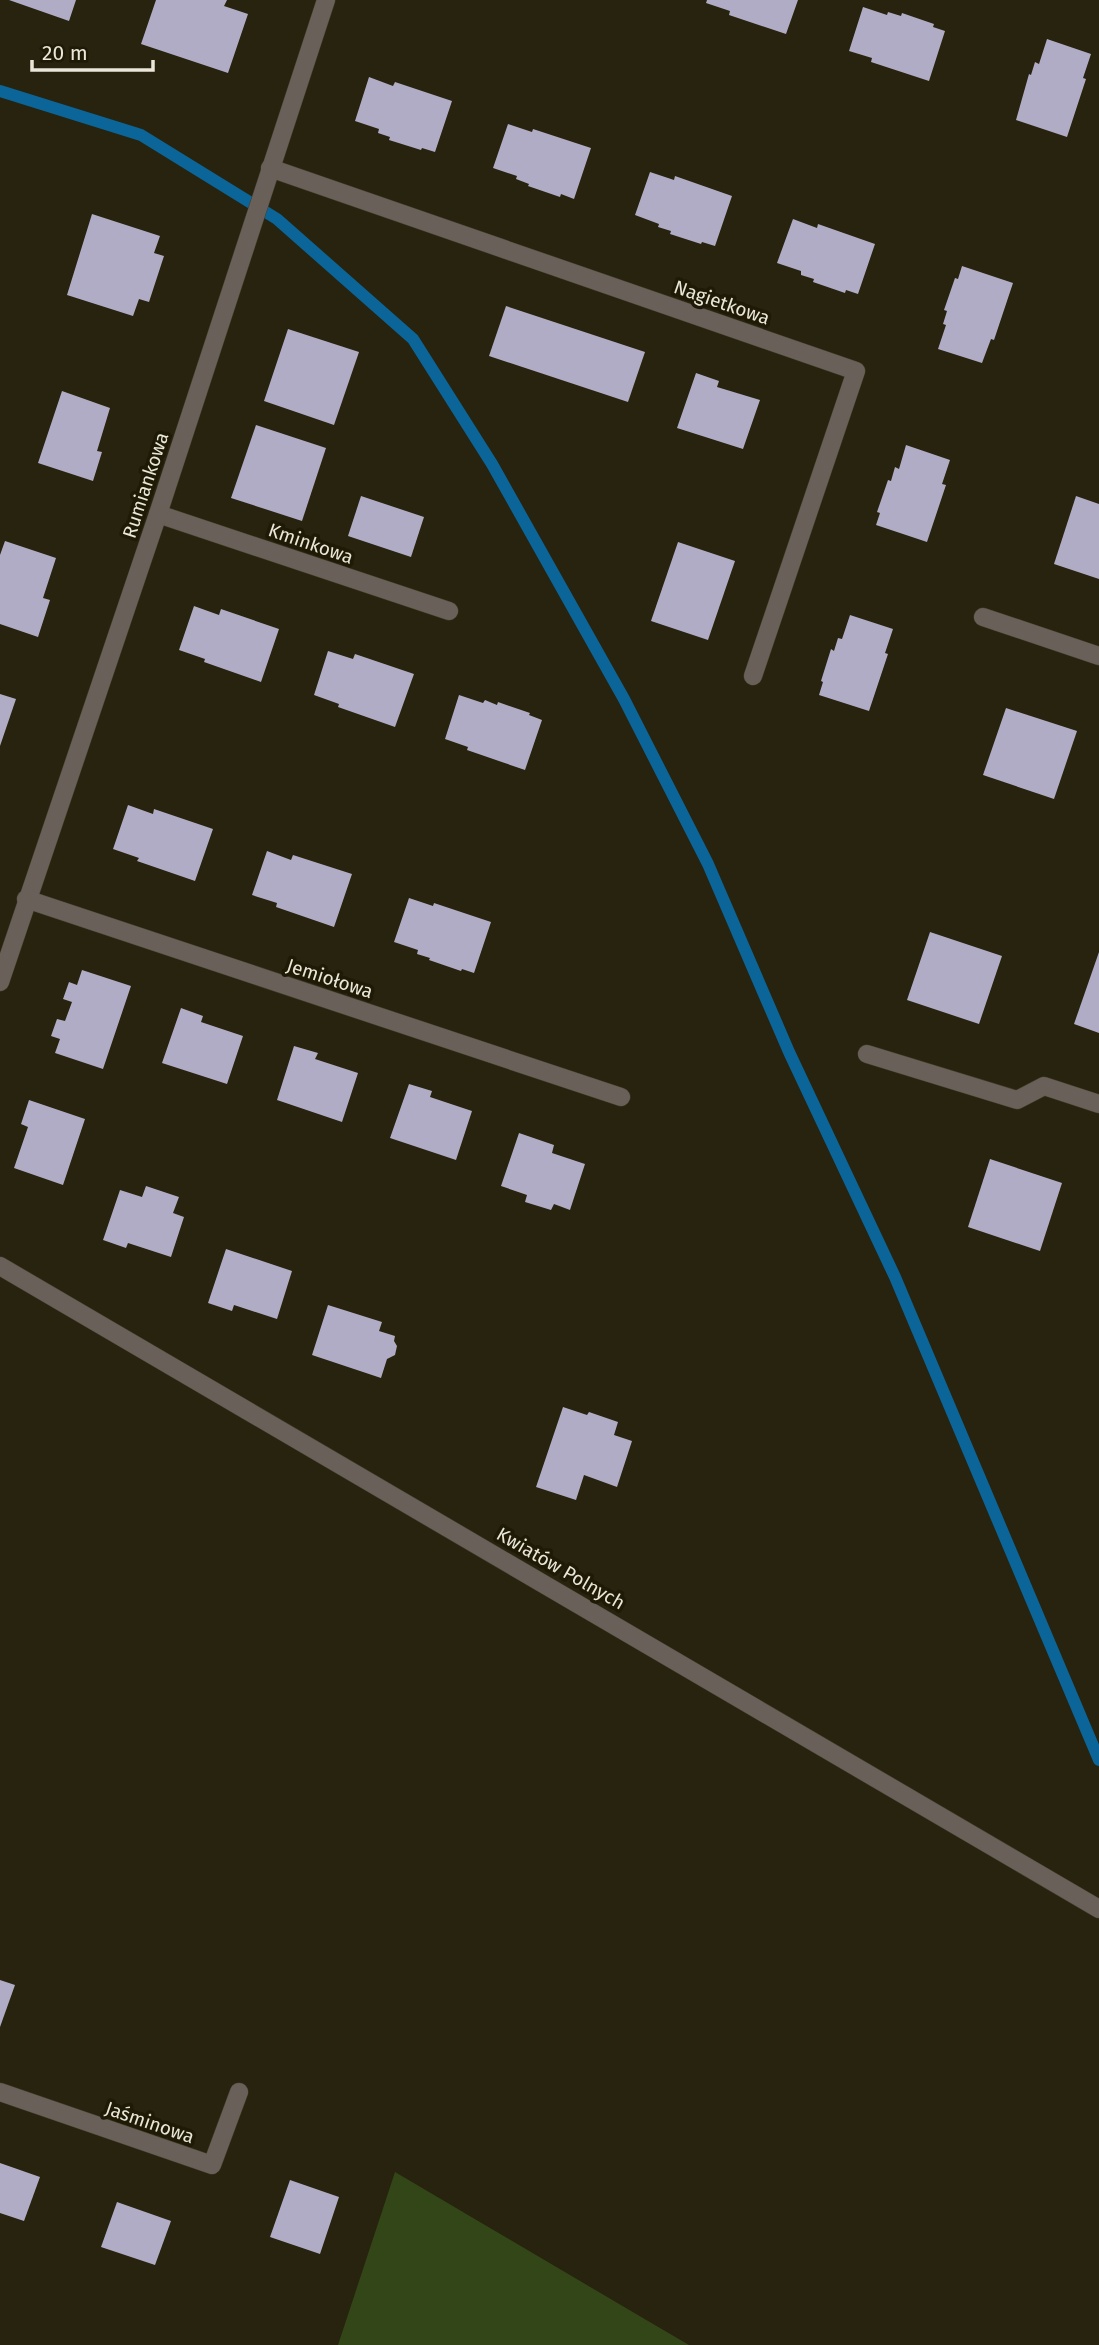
<svg xmlns="http://www.w3.org/2000/svg" width="1099" height="2345" viewBox="0 0 1099 2345" font-family="'Fira Sans',sans-serif">
  <style>
    .green { fill: #334618 }
    .lines { fill: none; stroke-linecap: round; stroke-linejoin: round }
    .stream { stroke: #0b6598; stroke-width: 12 }
    .building { fill: #b1acc5 }
    .minor-casing { stroke: #423e2b; stroke-width: 19 }
    .minor { stroke: #696059; stroke-width: 18 }
    .labels { text-anchor: middle; stroke-width: 7; stroke-linejoin: round; paint-order: stroke }
    .street-label { font-size: 19px; fill: #eae7da; stroke: #1e1a05 }
  </style>
  <rect width="100%" height="100%" fill="#27230e"/>
  <path class="green" d="M395 2172 648 2321 689 2345H338Z"/>
  <g class="lines">
    <path class="stream" d="M0 91 141 135 277 219 413 339 492 464 624 699 708 864 789 1052 895 1277 1099 1760"/>
  </g>
  <g class="building">
    <path d="M9 0H76L69 21Z"/>
    <path d="M156 0H227L224 6 248 14 228 73 141 44Z"/>
    <path d="M707 0H798L786 34 729 15 730 11 706 3Z"/>
    <path d="M863 7 887 15 888 12 901 16 902 13 934 24 933 27 945 31 929 81 871 62 872 58 849 51Z"/>
    <path d="M1047 39 1091 54 1083 78 1086 79 1067 137 1016 120 1029 74 1031 75 1035 62 1039 64Z"/>
    <path d="M369 77 393 86 395 82 452 101 435 152 422 148 421 150 389 140 390 137 378 133 379 129 355 121Z"/>
    <path d="M508 124 532 132 533 129 591 148 574 199 561 194 560 197 528 186 529 184 516 179 517 176 493 168Z"/>
    <path d="M650 172 674 180 675 176 732 196 715 246 702 242 701 244 670 234 671 231 658 227 659 224 635 215Z"/>
    <path d="M92 214 160 236 154 253 164 256 149 302 139 299 133 316 67 295Z"/>
    <path d="M793 219 817 228 818 224 875 244 858 294 846 290 845 293 813 282 814 279 801 275V271L777 263Z"/>
    <path d="M962 266 1013 283 994 340 991 339 982 363 938 349 946 325 943 324 947 311 944 310 955 278 958 279Z"/>
    <path d="M506 306 645 352 628 402 489 356Z"/>
    <path d="M288 329 359 352 334 425 264 401Z"/>
    <path d="M696 373 719 381 717 387 760 400 743 449 677 428Z"/>
    <path d="M62 391 110 408 97 451 102 452 93 481 38 463Z"/>
    <path d="M256 425 326 448 302 521 231 498Z"/>
    <path d="M906 445 950 460 942 484 946 485 927 542 876 525 880 513 877 512 888 480 891 481 895 467 899 469Z"/>
    <path d="M361 496 424 517 411 557 348 536Z"/>
    <path d="M1076 496 1099 504V579L1054 564Z"/>
    <path d="M5 541 56 558 43 598 50 600 38 637 0 624V555Z"/>
    <path d="M678 542 735 561 708 640 651 621Z"/>
    <path d="M194 606 219 615 221 609 279 629 261 682 204 662 205 659 179 650Z"/>
    <path d="M850 615 893 629 885 653 888 654 869 711 819 695 823 682 821 681 831 649 834 651 838 638 842 639Z"/>
    <path d="M328 651 353 659 355 654 414 674 395 727 338 707 339 704 314 695Z"/>
    <path d="M0 694 16 699 0 746Z"/>
    <path d="M459 695 483 703 485 700 497 705 498 702 530 713 529 715 542 720 525 770 467 750 468 747 445 739Z"/>
    <path d="M1006 708 1077 731 1054 799 983 775Z"/>
    <path d="M128 805 153 814 154 809 213 829 195 881 137 861 139 858 113 849Z"/>
    <path d="M267 851 291 860 293 855 352 874 334 927 276 907 277 903 252 895Z"/>
    <path d="M409 898 433 906 434 903 491 922 474 973 462 969 461 971 429 960 430 958 417 954 418 950 394 942Z"/>
    <path d="M930 932 1002 956 979 1024 907 1000Z"/>
    <path d="M1099 952V1033L1074 1024Z"/>
    <path d="M82 970 131 986 103 1069 55 1053 60 1039 51 1036 57 1019 65 1021 72 1002 63 999 69 982 77 985Z"/>
    <path d="M181 1008 203 1016 201 1022 243 1036 227 1084 162 1063Z"/>
    <path d="M294 1046 318 1053 315 1059 358 1073 342 1122 277 1100Z"/>
    <path d="M409 1084 432 1091 430 1097 472 1111 456 1160 390 1138Z"/>
    <path d="M29 1100 85 1119 63 1185 14 1168 28 1127 21 1124Z"/>
    <path d="M519 1133 554 1145 552 1153 585 1164 570 1210 554 1204 551 1210 525 1202 527 1195 501 1186Z"/>
    <path d="M990 1159 1062 1183 1040 1251 968 1227Z"/>
    <path d="M146 1186 179 1197 173 1213 184 1217 171 1257 128 1243 126 1248 103 1240 120 1190 142 1197Z"/>
    <path d="M226 1249 292 1271 277 1319 234 1305 232 1311 208 1303Z"/>
    <path d="M328 1305 382 1322 379 1331 395 1336 394 1341 397 1346 395 1355 387 1359 381 1378 312 1355Z"/>
    <path d="M563 1407 587 1415 589 1412 618 1422 614 1435 632 1441 617 1487 584 1475 576 1500 536 1487Z"/>
    <path d="M0 1980 15 1985 0 2027Z"/>
    <path d="M0 2163 40 2177 24 2221 0 2213Z"/>
    <path d="M290 2180 339 2197 320 2254 270 2237Z"/>
    <path d="M117 2202 171 2221 155 2265 101 2247Z"/>
  </g>
  <g class="lines">
    <g class="minor-casing">
      <g id="minor">
        <path d="M270 168 856 371 753 676"/>
        <path d="M158 514 449 611"/>
        <path d="M983 617 1099 656"/>
        <path d="M26 899 621 1097"/>
        <path d="M0 982 158 514 326 0"/>
        <path d="M867 1054 1017 1100 1044 1086 1099 1104"/>
        <path d="M0 1266 1099 1909"/>
        <path d="M0 2092 212 2165 239 2092"/>
      </g>
    </g>
    <use href="#minor" class="minor"/>
  </g>
  <g class="labels">
    <g class="street-label">
      <text transform="translate(722 302) rotate(19)" y="7">Nagietkowa</text>
      <text transform="translate(145 485) rotate(-72)" y="7">Rumiankowa</text>
      <text transform="translate(311 543) rotate(19)" y="7">Kminkowa</text>
      <text transform="translate(330 978) rotate(18)" y="7">Jemiołowa</text>
      <text transform="translate(561 1568) rotate(30)" y="7">Kwiatów Polnych</text>
      <text transform="translate(150 2122) rotate(19)" y="7">Jaśminowa</text>
    </g>
  </g>
  <path d="M32 60v10h121v-10" fill="none" stroke="#eae7da" stroke-width="3.5"/>
  <text x="42" y="60" font-size="21" fill="#eae7da" stroke="#1e1a05" stroke-width="5" paint-order="stroke">20 m</text>
</svg>
